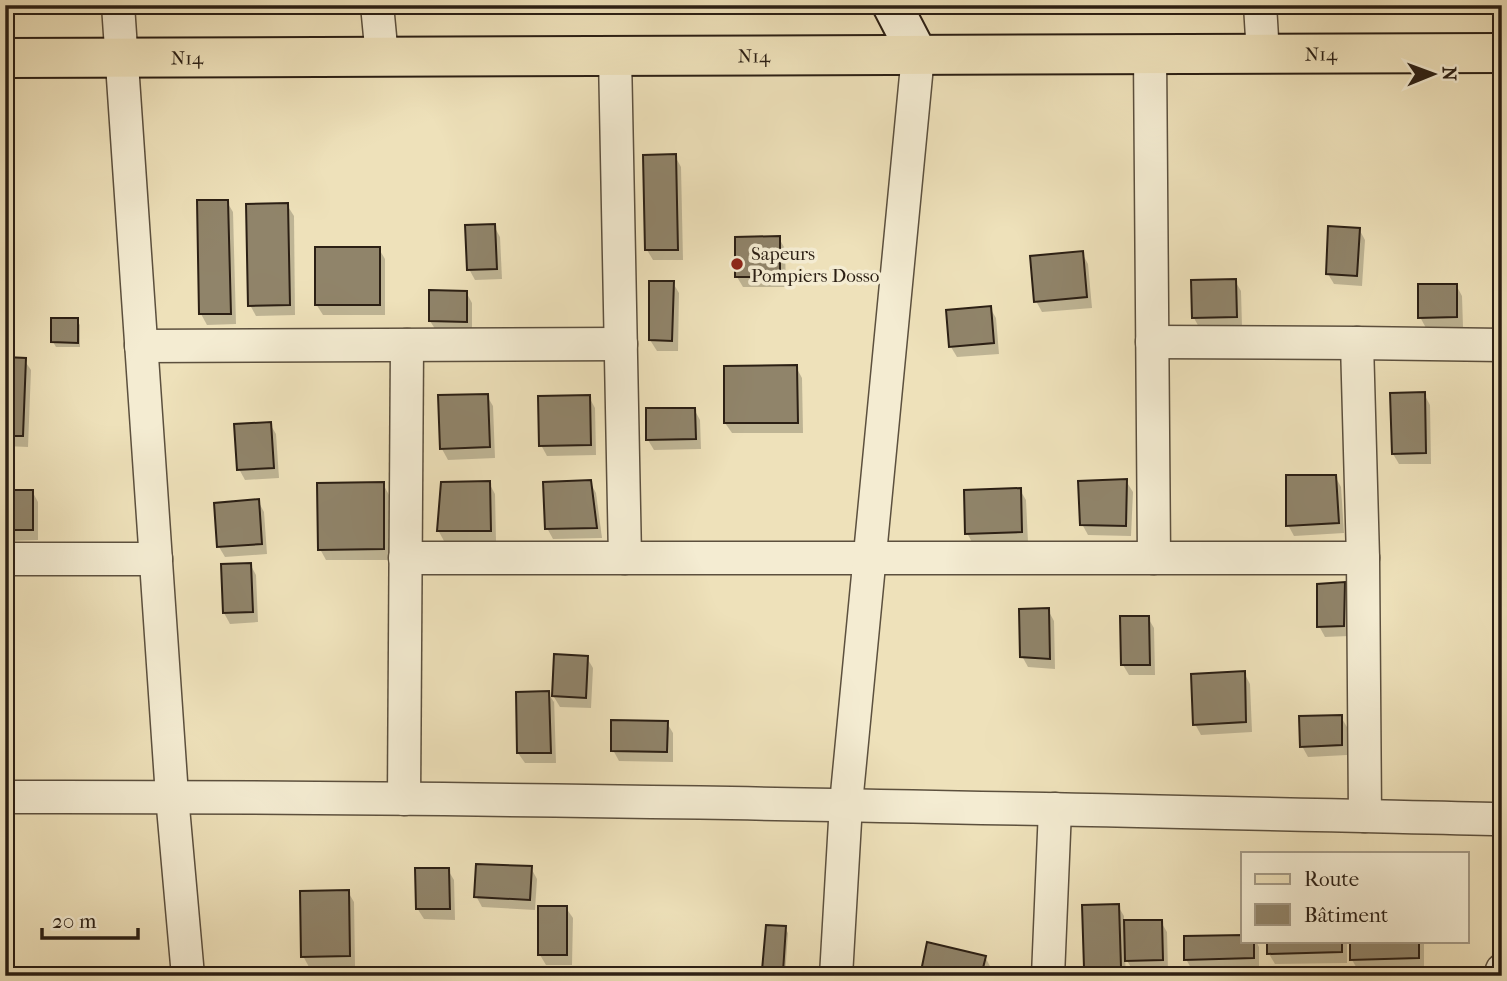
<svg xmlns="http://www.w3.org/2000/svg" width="1507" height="981" viewBox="0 0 1507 981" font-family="'IM FELL French Canon',serif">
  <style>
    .shadow { fill: #0003 }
    .building { fill: #90846a; stroke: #2b1f14; stroke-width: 2 }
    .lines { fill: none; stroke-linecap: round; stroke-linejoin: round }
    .street-casing { stroke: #5c503e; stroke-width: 35 }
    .secondary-casing { stroke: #2b1f14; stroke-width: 42 }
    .primary-casing { stroke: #2b1f14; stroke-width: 42 }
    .street { stroke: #f4ecd2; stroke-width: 32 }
    .secondary { stroke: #f4ecd2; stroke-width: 38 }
    .primary { stroke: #eee1ba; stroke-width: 38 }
    .poi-dot { fill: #8f2418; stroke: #f4ecd2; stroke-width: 2.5 }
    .labels { text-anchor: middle; stroke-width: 7; stroke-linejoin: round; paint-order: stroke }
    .street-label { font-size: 19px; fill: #2b1f14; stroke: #f4ecd2 }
    .poi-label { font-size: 19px; fill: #2b1f14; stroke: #f4ecd2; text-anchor: start }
  </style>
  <rect width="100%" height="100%" fill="#eee1ba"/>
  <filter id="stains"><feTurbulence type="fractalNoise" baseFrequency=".00286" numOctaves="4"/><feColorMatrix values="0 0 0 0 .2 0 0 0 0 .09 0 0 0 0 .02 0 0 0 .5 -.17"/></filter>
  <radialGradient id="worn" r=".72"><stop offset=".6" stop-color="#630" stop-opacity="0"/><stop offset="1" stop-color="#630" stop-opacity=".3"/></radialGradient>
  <g class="shadow">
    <path d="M416 5H485V8L419 11Z"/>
    <path d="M490 5H519V11L493 10Z"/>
    <path d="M675 156 681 167 683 260H653L647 250Z"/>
    <path d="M227 202 233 212 236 324 207 325 201 314Z"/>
    <path d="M287 205 294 216 295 315 256 316 250 305Z"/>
    <path d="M494 226 500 237 502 279 475 280 469 269Z"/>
    <path d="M1359 229 1365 240 1362 286 1334 284 1328 274Z"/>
    <path d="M779 238 785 249 786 287H743L737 277Z"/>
    <path d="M379 249 385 259V315H323L316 304Z"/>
    <path d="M1082 253 1088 264 1092 308 1042 312 1036 301Z"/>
    <path d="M1235 281 1241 291 1242 327 1200 329 1194 318Z"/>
    <path d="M673 283 679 293 678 351H657L650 340Z"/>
    <path d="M1456 285 1462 296 1463 327 1426 328 1420 317Z"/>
    <path d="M466 292 472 303V332H437L430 321Z"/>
    <path d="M990 308 996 318 999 354 957 357 951 347Z"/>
    <path d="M5 316 7 320V350H5Z"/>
    <path d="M77 320 80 325V347H56L53 342Z"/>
    <path d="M5 359 24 360 31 370 28 447 5 446Z"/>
    <path d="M796 367 802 378 803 433H732L725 423Z"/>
    <path d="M1424 394 1430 405 1431 464H1399L1393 454Z"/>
    <path d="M487 396 493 406 495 458 448 460 442 449Z"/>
    <path d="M589 397 595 408 596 455 547 456 541 445Z"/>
    <path d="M694 409 700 420 701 449 654 450 648 440Z"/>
    <path d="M270 424 276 434 279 478 245 480 239 469Z"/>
    <path d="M1335 476 1341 487 1344 533 1294 536 1288 525Z"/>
    <path d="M1126 481 1133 492 1131 536 1088 535 1082 524Z"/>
    <path d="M590 482 596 493 602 538 553 539 547 528Z"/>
    <path d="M489 483 495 494 496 541H444L438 530Z"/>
    <path d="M383 484 389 495V560H326L320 549Z"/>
    <path d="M1020 490 1026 500 1028 542 973 544 967 533Z"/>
    <path d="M32 491 38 502V540L5 541V492Z"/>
    <path d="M258 501 264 512 267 554 225 557 219 547Z"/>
    <path d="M250 564 256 575 258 622 230 624 224 613Z"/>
    <path d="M1344 584 1350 594 1349 636 1325 637 1319 626Z"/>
    <path d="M1048 610 1054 621 1055 669 1028 667 1022 656Z"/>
    <path d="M1148 618 1154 628 1155 675H1129L1123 665Z"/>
    <path d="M555 656 587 658 593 668 591 708 560 707 554 697 556 763H525L518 753 548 693 554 702Z"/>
    <path d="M1244 673 1250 684 1252 732 1201 735 1195 724Z"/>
    <path d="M1341 717 1347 727V755L1308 757 1302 746Z"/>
    <path d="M667 723 673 733V762L619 761 613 750Z"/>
    <path d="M531 868 537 879 535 910 482 907 476 896Z"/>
    <path d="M448 870 454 880 455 920 424 919 417 908Z"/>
    <path d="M348 892 354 902 355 966 309 967 303 956Z"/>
    <path d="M1118 906 1124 916V922H1161L1167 932 1168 970 1133 971 1125 957 1126 976H1090L1085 967Z"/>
    <path d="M566 908 573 918 572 965H546L540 955Z"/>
    <path d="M785 928 788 933 785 976 767 975 764 970Z"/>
    <path d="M1243 941H1256L1259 947V968L1192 970 1186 959Z"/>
    <path d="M1269 941H1347V963L1275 964 1269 954Z"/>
    <path d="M1352 941H1424V969L1358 970 1352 960Z"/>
    <path d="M985 957 991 968 989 976H922Z"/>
  </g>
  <g class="building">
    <path d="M676 154 678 250H645L643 155Z"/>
    <path d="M197 200H228L231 314H199Z"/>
    <path d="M288 203 290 305 248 306 246 204Z"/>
    <path d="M495 224 497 269 467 270 465 225Z"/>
    <path d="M1328 226 1360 228 1357 276 1326 274Z"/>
    <path d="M780 236V277H735V237Z"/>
    <rect x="315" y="247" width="65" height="58"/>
    <path d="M1083 251 1087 297 1034 302 1030 256Z"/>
    <path d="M1236 279 1237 317 1192 318 1191 280Z"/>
    <path d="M649 281H674L672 341 649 340Z"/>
    <path d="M1418 284H1457V317L1418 318Z"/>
    <path d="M429 290 467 291V322L429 321Z"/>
    <path d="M991 306 994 343 949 347 946 310Z"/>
    <path d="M51 318H78V343L51 342Z"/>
    <path d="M5 357 26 358 23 436H5Z"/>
    <path d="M797 365 798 423H724V366Z"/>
    <path d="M1425 392 1426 453 1392 454 1390 393Z"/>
    <path d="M488 394 490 447 440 449 438 395Z"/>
    <path d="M590 395 591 445 539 446 538 396Z"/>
    <path d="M646 408H695L696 439 646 440Z"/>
    <path d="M271 422 274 468 237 470 234 424Z"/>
    <path d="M1286 475H1336L1339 523 1286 526Z"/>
    <path d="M1127 479 1126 526 1080 525 1078 481Z"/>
    <path d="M591 480 597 528 545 529 543 482Z"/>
    <path d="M490 481 491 531H437L441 482Z"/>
    <path d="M384 482V549L318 550 317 483Z"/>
    <path d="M1021 488 1022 532 965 534 964 490Z"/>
    <rect x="5" y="490" width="28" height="40"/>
    <path d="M259 499 262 544 217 547 214 503Z"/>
    <path d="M251 563 253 612 223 613 221 564Z"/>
    <path d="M1345 582 1344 626 1317 627V584Z"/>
    <path d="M1049 608 1050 659 1020 657 1019 609Z"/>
    <path d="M1120 616H1149L1150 665H1121Z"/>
    <path d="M554 654 588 656 586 698 552 696Z"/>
    <path d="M1245 671 1246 722 1193 725 1191 674Z"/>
    <path d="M549 691 551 753H517L516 692Z"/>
    <path d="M1342 715V745L1300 747 1299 716Z"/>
    <path d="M611 720 668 721 667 752 611 751Z"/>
    <path d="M476 864 532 866 530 900 474 897Z"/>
    <path d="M415 868H449L450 909H416Z"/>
    <path d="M349 890 350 956 301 957 300 891Z"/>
    <path d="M1119 904 1121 967 1084 968 1082 905Z"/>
    <rect x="538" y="906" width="29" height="49"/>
    <path d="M1124 920H1162L1163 960 1125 961Z"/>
    <path d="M766 925 786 926 783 972 762 970Z"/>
    <path d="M1243 935V941H1254V958L1184 960V936Z"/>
    <path d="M1267 941H1342V952L1267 954Z"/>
    <path d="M1350 941H1419V958L1350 960Z"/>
    <path d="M927 942 986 956 981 976H920Z"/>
    <path d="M282 968 283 976H256V970Z"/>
  </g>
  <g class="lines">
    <g class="street-casing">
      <g id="street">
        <path d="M118 5 172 796 188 976"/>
        <path d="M377 5 382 57"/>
        <path d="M1260 5 1263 54"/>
        <path d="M1150 54 1154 558"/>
        <path d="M615 56 625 558"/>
        <path d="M1152 342 1357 343 1502 345"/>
        <path d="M1357 343 1363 558 1365 816"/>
        <path d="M141 346 621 344"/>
        <path d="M405 558H1363"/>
        <path d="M5 559H156"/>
        <path d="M5 797C504 796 1003 808 1502 819"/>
        <path d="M404 799 407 345"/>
        <path d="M836 976 846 804 918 55"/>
        <path d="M1048 976 1055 809"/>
        <path d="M1500 976 1502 970"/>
      </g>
    </g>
    <g class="secondary-casing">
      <path id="secondary" d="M892 5 918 55"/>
    </g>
    <g class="primary-casing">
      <g id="primary">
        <path id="s1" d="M5 58 1502 53"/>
      </g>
    </g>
    <use href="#street" class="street"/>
    <use href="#secondary" class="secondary"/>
    <use href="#primary" class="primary"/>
  </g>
  <circle class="poi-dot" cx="737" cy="264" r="7"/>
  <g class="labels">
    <g class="street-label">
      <text dy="7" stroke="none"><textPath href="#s1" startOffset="1316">N14</textPath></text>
      <text dy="7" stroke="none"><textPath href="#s1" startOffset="749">N14</textPath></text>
      <text dy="7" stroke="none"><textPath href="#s1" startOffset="182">N14</textPath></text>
    </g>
    <g class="poi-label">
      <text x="751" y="260">Sapeurs<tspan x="751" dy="22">Pompiers Dosso</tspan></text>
    </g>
  </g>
  <rect width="1507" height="981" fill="none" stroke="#eee1ba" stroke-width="28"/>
  <rect x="7" y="7" width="1493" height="967" fill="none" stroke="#2b1f14" stroke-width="3.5"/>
  <rect x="14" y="14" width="1479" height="953" fill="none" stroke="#2b1f14" stroke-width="2"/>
  <rect x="1241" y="852" width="228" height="91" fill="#f4ecd2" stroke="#a49a86" stroke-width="2"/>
  <rect x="1255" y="874" width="35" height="10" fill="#eee1ba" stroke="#a49a86" stroke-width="2"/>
  <text x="1304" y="886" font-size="21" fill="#2b1f14">Route</text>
  <rect x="1255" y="904" width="35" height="21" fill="#90846a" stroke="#a49a86" stroke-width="2"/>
  <text x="1304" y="922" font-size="21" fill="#2b1f14">Bâtiment</text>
  <g transform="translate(1433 74) rotate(89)" stroke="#f4ecd2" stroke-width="5" paint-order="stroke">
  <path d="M0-5L12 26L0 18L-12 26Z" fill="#2b1f14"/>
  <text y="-10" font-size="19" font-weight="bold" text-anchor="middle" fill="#2b1f14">N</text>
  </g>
  <path d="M42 928v10h96v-10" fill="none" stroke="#2b1f14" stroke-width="3.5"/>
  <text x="52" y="928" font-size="21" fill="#2b1f14" stroke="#f4ecd2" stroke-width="5" paint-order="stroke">20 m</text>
  <rect width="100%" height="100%" filter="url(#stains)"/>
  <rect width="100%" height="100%" fill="url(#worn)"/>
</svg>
